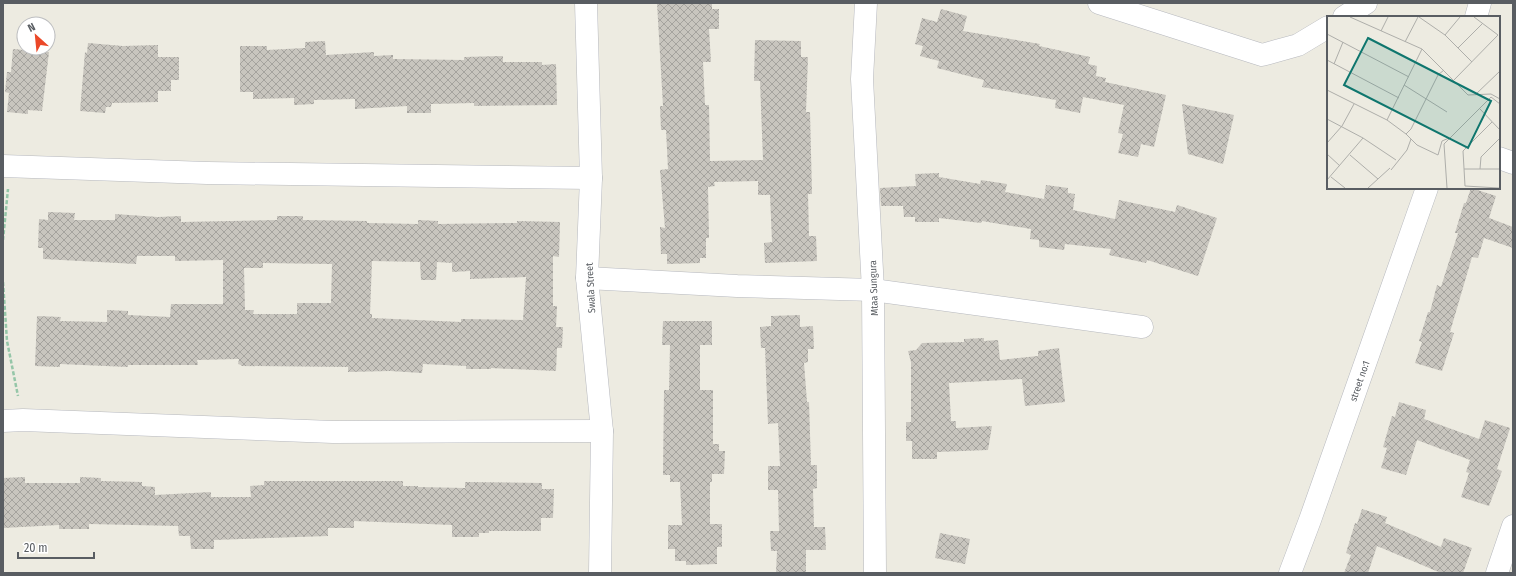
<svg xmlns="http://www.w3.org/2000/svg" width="1516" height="576" viewBox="0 0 1516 576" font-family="'Fira Sans Condensed',sans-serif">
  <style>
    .building { fill: url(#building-cross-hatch); fill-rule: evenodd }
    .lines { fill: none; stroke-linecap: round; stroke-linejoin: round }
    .street-casing { stroke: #b6b8be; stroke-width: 23 }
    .path { stroke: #95c6a8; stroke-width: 2.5; stroke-dasharray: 4 2; stroke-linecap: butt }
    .street { stroke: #fff; stroke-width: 22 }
    .labels { text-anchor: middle; stroke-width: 4; stroke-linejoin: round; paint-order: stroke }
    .street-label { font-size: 10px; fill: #595d62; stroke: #fff }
    .inset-road { fill: none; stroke: #aeaeaa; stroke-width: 1 }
    .view { fill: #0f766e; fill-opacity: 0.15; stroke: #0f766e; stroke-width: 2 }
    .inset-edge { fill: none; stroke: #595d62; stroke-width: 2 }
  </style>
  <defs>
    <pattern id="building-cross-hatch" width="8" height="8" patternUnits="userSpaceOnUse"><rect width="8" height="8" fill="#c8c5be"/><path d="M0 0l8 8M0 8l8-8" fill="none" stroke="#a5a39e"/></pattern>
  </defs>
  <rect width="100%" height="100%" fill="#edebe1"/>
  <g class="building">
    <path d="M657 3H712V9H719V29H709L711 62H703L705 105H709L710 161 763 160 760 81H754L755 40 801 41V57H808L806 112H810L812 194H808L809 236H816L817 261 765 263 764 243 772 242 770 195H758V181L714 182 715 186 708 187 709 238H706V258H700V263L667 264V254H661L660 227 665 228 660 170 668 169 666 130H661L660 106H663Z"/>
    <path d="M941 9 967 16 963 31 1040 44 1039 46 1090 57 1088 64 1097 66 1096 76 1106 78 1105 82 1166 95 1154 147 1141 144 1138 157 1118 153 1123 134 1118 133 1124 105 1083 97 1080 113 1055 108 1056 100 982 87 984 80 937 68 939 61 920 56 923 46 915 44 922 18 937 22Z"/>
    <path d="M325 41 326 55 374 52V56L393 55V59L464 60V57L503 56V62H542V65L556 64 557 105 474 106V103L431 104V113H407V106L355 109V99L314 100V104L294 105V98L253 99V92H240V46H267V50L305 48V42Z"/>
    <path d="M88 43 123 46 158 45V57H179V80H171V91H158V102L112 103 111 107H106L105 113 80 111 85 52 87 53Z"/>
    <path d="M13 49 49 52 42 111 28 110V114L7 112 9 93 5 92 7 72H11Z"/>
    <path d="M1182 104 1234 115 1223 164 1188 154Z"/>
    <path d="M939 173V177L980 184 981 180 1007 184 1005 192 1044 199 1046 185 1068 188V193L1075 194 1073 210 1115 219 1119 200 1175 212 1177 205 1217 218 1198 276 1147 260 1146 263 1109 255 1111 249 1065 244 1064 250 1039 247V240L1030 239 1031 229 982 221 981 223 939 218V222H915V217H904L903 206H881L880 188 916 186 915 174Z"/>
    <path d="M1471 188 1496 196 1489 218 1513 227V248L1484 238 1478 258 1472 257 1450 332 1454 333 1442 371 1415 363 1422 342 1419 341 1428 312H1430L1437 285 1441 287 1458 233H1455L1464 203H1466Z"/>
    <path d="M48 212 75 213 74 220H115V214L158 217 181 216V222L277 220V216H303V220L367 221V223L418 224V220L438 221V224L517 223V221L560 222 559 257 553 256V306H557L556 327H563L562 348H557L556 371 491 368V369H466V366L423 364 422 373 390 371 348 372V367L241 366V365L238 364 239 359 197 360 198 365H128V367L60 364V367L35 366 37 316 61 317 60 321 107 322V310L128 311V315L170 317 171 304H223V260L175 261V256H137L136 264 43 259V248H38L39 219 48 220ZM372 261 420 262 421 280H436L437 262 452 263V272L470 271V279L526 277 523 320 461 319V322L372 318V314H370ZM263 263 332 264 331 303H297V314H253L254 310H245L244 268H263Z"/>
    <path d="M800 315V327L813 326 814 349H808V362L804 363 807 402H809L811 465H817V488L813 489 814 527H825L826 550H806V573H776L777 551H771L770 531H779L778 490H768V466H780L778 423 768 424 765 348H761L760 327 771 326V316Z"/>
    <path d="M663 321H712V345H700V390H713V444H719V451H725L724 474H712V482H710V524H722V547H717V564L686 565V561H675V549H668V525H682L680 482H670V475H663L664 390H669L670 345H662Z"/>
    <path d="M984 338V341L998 340 1000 360 1038 356V351L1059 348 1065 402 1025 406 1022 379 949 383 951 421H956V428L992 426 988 450 937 452V459H912V441H906V422H911V362L908 351 916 350 922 343 964 342V339Z"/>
    <path d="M1399 402 1426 410 1424 419 1479 439 1485 420 1510 428 1497 469 1502 471 1489 506 1461 497 1469 473 1466 472 1470 460 1417 440 1406 475 1381 468 1387 448 1383 447 1392 416 1395 417Z"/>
    <path d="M25 477V483H80V477L101 478V481L142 482V486L155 487V495L211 492V497H251L250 486 264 485V481H403V486H418V487L465 488V482L542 483V489H554L553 518H541V531H489V533H479V537H452V525L354 521V528H328V536L214 540V549H191L190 536H179L178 526 89 524V529H59V525L3 528V478Z"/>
    <path d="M1362 509 1387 517 1385 523 1441 547 1444 538 1472 548 1463 573H1441L1377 546 1368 573H1344L1351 555 1346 553 1355 523 1357 524Z"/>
    <path d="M940 533 970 539 965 564 935 558Z"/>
  </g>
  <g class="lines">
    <g class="street-casing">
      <g id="street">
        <path d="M586 3 591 178 587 278 602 431 600 573"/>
        <path d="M866 3 862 79 873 290 875 573"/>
        <path d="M1099 3 1262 55 1298 45 1328 27"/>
        <path d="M1344 17 1366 3"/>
        <path d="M1476 17 1480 3"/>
        <path d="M1499 158 1513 163"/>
        <path d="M3 166 207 173 591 178"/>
        <path d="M587 278 737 286 873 290 1142 327"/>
        <path d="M3 421 23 420 333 432 602 431"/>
        <path d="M1290 573 1310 520 1427 188"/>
        <path d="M1497 573 1513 526"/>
      </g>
    </g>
    <g class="path">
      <path d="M3 240 8 189"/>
      <path d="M3 282 7 341 18 396"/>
    </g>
    <use href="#street" class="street"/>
  </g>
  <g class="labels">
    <g class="street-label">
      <text transform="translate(590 288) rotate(-93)" y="4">Swala Street</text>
      <text transform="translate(873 288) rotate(-92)" y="4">Mtaa Sungura</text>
      <text transform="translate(1359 381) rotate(-71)" y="4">street no:1</text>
    </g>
  </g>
  <g transform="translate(1327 16)">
    <rect width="173" height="173" fill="#edebe1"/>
    <path class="inset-road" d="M23 1 95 33 141 79 164 78 173 83M92 1 118 19 145 46M54 15 61 1M0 18 82 61M118 19 133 1M78 26 91 1M131 32 156 7M0 44 72 82M7 48 16 26M127 64 171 19 147 1M77 69 120 96M0 74 60 104 79 118 84 113 111 59 117 54M148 79 173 55M153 93 173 114M0 103 36 122 69 144M60 104 95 33M165 106 136 135 138 170 172 172M79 118 90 129 111 139 115 125 122 122M0 127 15 110 27 88M0 138 13 150M23 139 51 163M137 153H173M153 153 154 141 173 122M64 154 80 134 84 123M4 161 18 172M0 164 36 122M41 172 63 152M120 172 117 128 164 81 173 88"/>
    <path class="view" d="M41 22 164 85 141 132 17 69Z"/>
    <rect width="173" height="173" class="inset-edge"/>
  </g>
  <rect width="1516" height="576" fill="none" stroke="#595d62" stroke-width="8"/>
  <g transform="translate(36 36) rotate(333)"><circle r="19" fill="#ffffff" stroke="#bdbec0"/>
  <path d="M0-3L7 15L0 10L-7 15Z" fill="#eb4828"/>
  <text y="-6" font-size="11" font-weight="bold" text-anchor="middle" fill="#595d62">N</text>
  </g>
  <path d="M18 552v6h76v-6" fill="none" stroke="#595d62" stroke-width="2"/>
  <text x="24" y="552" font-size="12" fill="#595d62" stroke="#ffffff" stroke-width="3" paint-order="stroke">20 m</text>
</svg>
